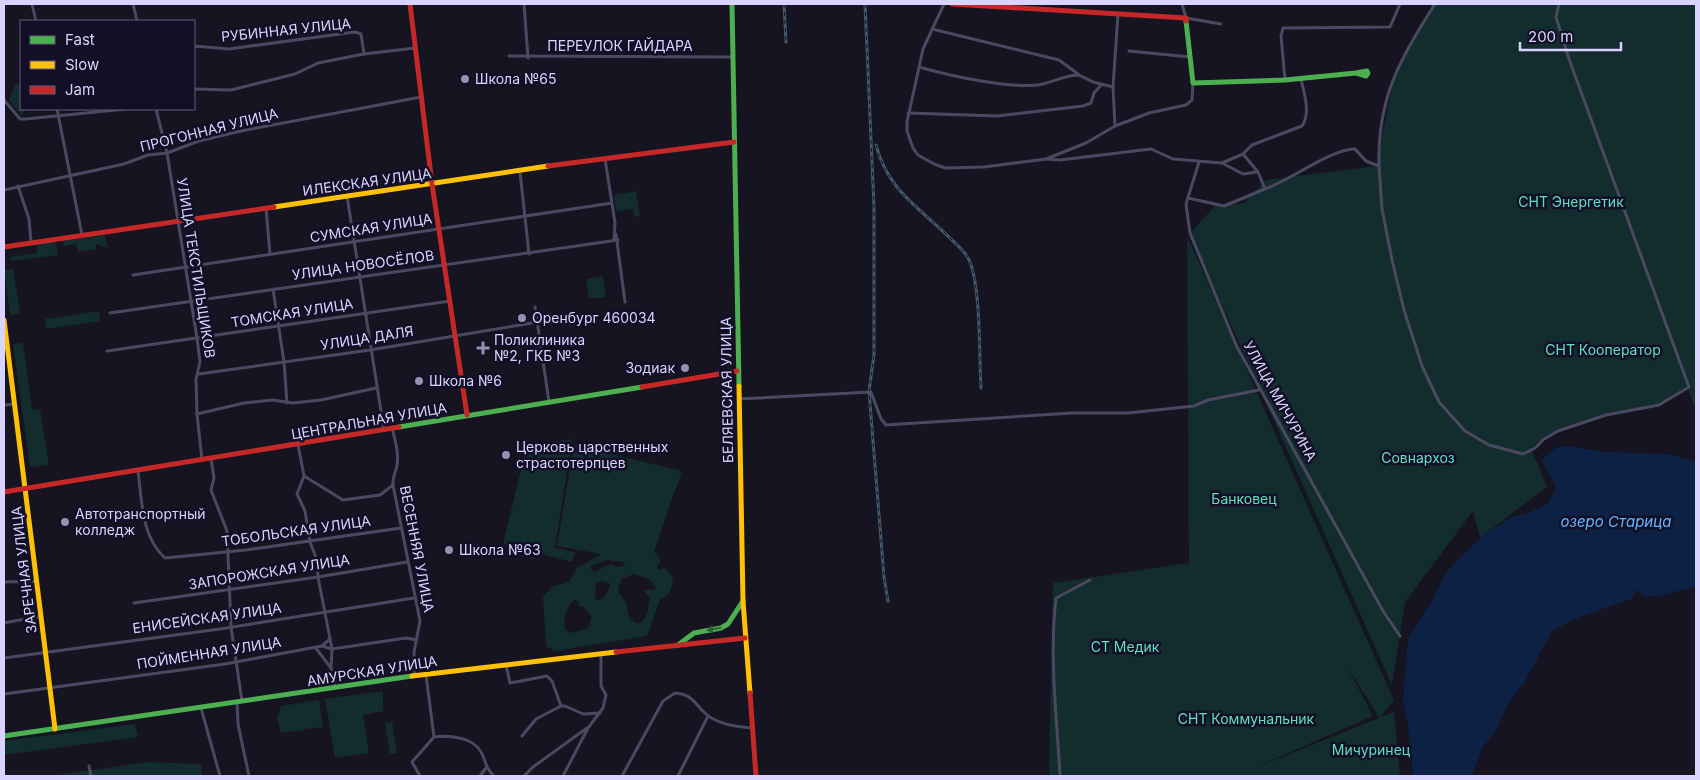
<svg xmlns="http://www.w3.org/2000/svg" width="1700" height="780" viewBox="0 0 1700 780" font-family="Inter,sans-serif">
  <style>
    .green { fill: #132c2d; fill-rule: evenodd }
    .water { fill: #0d2144 }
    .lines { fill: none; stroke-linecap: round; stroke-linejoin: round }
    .street { stroke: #4a4962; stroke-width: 3 }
    .fast { stroke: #4caf50; stroke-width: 5 }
    .slow { stroke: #ffc107; stroke-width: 5 }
    .jam { stroke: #c62828; stroke-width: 5 }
    .rail-casing { stroke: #43596b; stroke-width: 3 }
    .rail { stroke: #130f26; stroke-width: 1; stroke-dasharray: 4; stroke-linecap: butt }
    .oneway { fill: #305f3b }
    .poi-dot { fill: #9591b1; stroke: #130f26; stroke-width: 2 }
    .labels { text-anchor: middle; stroke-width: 5; stroke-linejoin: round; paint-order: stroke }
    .street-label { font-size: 14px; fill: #d9d4ff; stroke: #130f26 }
    .poi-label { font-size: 14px; fill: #d9d4ff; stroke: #130f26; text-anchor: start }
    .park-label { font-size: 14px; fill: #5fe0c0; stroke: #130f26 }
    .water-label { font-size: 15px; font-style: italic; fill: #62b6ff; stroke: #130f26 }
  </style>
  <rect width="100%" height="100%" fill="#161421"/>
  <g class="green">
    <path d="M1439 4H1696V405L1694 406 1687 386 1659 405 1627 410 1558 431 1544 437 1531 448 1547 487 1480 538 1473 511 1405 602 1392 685 1190 233 1215 206 1244 203 1266 180 1376 166 1395 73 1432 7Z"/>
    <path d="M16 83 21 85V109H25L22 116 9 100Z"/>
    <path d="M636 191 640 216 635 217 633 209 616 211 614 195Z"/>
    <path d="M105 235 108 248 96 244V249L78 252 76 244 64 246 63 241Z"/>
    <path d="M1187 236 1394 700 1380 717 1394 712 1400 776H1049L1053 583 1189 563ZM1346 664 1379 718 1252 769 1373 716Z"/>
    <path d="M55 240 58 255 11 261 10 257 37 253 36 243Z"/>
    <path d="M13 269 20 313 10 315 4 270Z"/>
    <path d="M603 276 606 297 589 299 586 279Z"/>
    <path d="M99 311 100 321 46 329 45 319Z"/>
    <path d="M23 343 32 409 40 410 49 465 30 467 13 344Z"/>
    <path d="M572 439 555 548 575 552 572 562 503 544 527 445Z"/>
    <path d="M574 445 682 471 654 551 661 561 657 565 659 570 665 568 673 577C672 589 670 595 660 600L647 636 555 651 546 646 543 597 552 587 569 582 577 568 601 554 557 546ZM607 560 624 562 625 565 616 567 611 564 594 572 591 569V566ZM634 574 649 579 656 587 654 590 645 589 644 591 650 597 647 614 641 623H636L629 618 626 603 618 591 621 579ZM601 581 609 583 610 587 603 599 599 600 595 599V588L597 582ZM576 599 580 607H584L588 613 592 616 588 628 572 633 565 630C563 619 566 605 576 599Z"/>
    <path d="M383 691V711L363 715 369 753 335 758 325 699Z"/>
    <path d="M319 700 323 727 281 733 277 718 281 706Z"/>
    <path d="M392 722 397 753 390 754 385 723Z"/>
    <path d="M135 724 138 737 4 755V741Z"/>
    <path d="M148 762 201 764 202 776H49Z"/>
  </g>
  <path class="water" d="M1568 446 1604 452 1667 454 1696 461V586L1659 596H1643L1637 589 1631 599 1577 618 1552 631 1525 681 1509 702 1497 728 1481 750 1472 776H1413L1408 725 1403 701 1408 638 1435 596 1443 577 1456 561 1484 534 1512 517 1530 512 1548 504 1556 487 1542 461C1549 450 1556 447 1568 446Z"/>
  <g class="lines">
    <g class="street">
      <path d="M32 4 36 21"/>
      <path d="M133 4 137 21"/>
      <path d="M524 4 528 58"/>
      <path d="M944 4 923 49 907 122V131L913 148 918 155 934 164 945 168 984 167 1046 159 1086 143 1115 126 1149 113 1186 105 1192 100 1193 83"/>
      <path d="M1182 4 1186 18 1221 24"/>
      <path d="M932 29 1059 60 1078 74"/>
      <path d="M194 46 229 49 355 32 361 34 364 54"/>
      <path d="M1129 51 1190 57"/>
      <path d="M509 56 732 57"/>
      <path d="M919 67C950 76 1006 88 1038 85 1051 83 1065 75 1079 75L1093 82 1113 87"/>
      <path d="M1285 80 1281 36 1283 28 1390 27 1400 4"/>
      <path d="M194 89 231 90 295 74 318 63 364 54 415 48"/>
      <path d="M4 100 20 119H26L126 109"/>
      <path d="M57 109 82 235"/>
      <path d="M156 109 167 153 197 338 200 362 196 379 197 414 202 460"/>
      <path d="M908 113 997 116 1083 106 1091 103 1094 93 1102 84"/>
      <path d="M1115 126 1113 87 1118 14"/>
      <path d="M1243 154 1252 145 1302 126C1311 114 1304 92 1301 79"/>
      <path d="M605 159 615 223 614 240"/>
      <path d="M1046 159 1060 160 1151 149 1173 159 1222 163 1243 154 1258 172 1265 189C1289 181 1333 148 1355 149L1366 161 1379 166 1382 209 1392 260 1404 310 1422 366 1439 402 1465 431 1489 445 1523 454 1535 448 1544 439 1558 431 1606 415 1659 405 1689 387 1569 59 1556 17 1559 4"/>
      <path d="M1199 162 1186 204 1190 233 1237 347 1383 611 1400 636"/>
      <path d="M1222 163 1243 174 1257 172"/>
      <path d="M1379 166C1377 99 1400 58 1435 4"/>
      <path d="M520 172 529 254"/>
      <path d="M18 186 29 219 31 242"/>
      <path d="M4 190 124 164 148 155 167 153 199 141 241 131 421 97"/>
      <path d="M347 196 384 430"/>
      <path d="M1188 198 1224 206 1265 189"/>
      <path d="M266 208 270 254"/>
      <path d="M616 234 625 302"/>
      <path d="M133 275 612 203"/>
      <path d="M273 289 284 362 287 403"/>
      <path d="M535 307 549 402"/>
      <path d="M110 313 618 240"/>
      <path d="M107 351 450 301"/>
      <path d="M199 374 370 350 538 322"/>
      <path d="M738 399 871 392 881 419 886 425 1072 413H1128L1194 406 1208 400 1259 390"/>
      <path d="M4 405 15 404"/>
      <path d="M197 414 244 403 272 400 293 403 321 400 376 388"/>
      <path d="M392 428C395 440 399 453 397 465 396 473 392 477 393 485L420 621 414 652 415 676"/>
      <path d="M298 445 304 476"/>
      <path d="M211 459 214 478 211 490 227 531 231 627 242 701"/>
      <path d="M138 471C142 501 141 536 165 558L246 550 401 528"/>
      <path d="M304 476 297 494 305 511 310 542 317 560 318 577 332 649 331 668 335 688"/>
      <path d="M304 476 343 500 380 495 393 485"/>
      <path d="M4 582C15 581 25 583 37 581"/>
      <path d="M134 603 318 577 407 562"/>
      <path d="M4 623 41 616"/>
      <path d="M322 646 330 639"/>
      <path d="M315 647 331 668"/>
      <path d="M4 658 220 629 414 598"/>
      <path d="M506 665 510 683 547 676 552 681 561 706 536 719 522 736"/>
      <path d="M4 694 225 664 322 646 332 649 406 638 417 640"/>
      <path d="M237 703 238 724 249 776"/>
      <path d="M561 706H565L583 714 600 713"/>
      <path d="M201 708 220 776"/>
      <path d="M434 737C449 735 473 737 481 752 487 762 484 767 494 776"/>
      <path d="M89 766 91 776"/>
      <path d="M420 776 412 762 434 737 426 675"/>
      <path d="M480 776 486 768"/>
      <path d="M524 776 533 767 587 728"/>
      <path d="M563 776 588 728 603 708 606 695 601 686V654"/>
      <path d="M622 776 663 701 675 693C692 694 695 704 706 714 717 724 738 727 751 728"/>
      <path d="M678 776 708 716"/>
      <path d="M1060 776C1057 718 1049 657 1056 598L1090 580"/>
    </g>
    <g class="fast">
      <path d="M732 4 739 386"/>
      <path d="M1186 21 1193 83 1285 80 1356 73 1366 76 1368 73 1367 71 1356 73"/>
      <path d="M399 427 642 387"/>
      <path d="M678 645 694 633 721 628 728 624 743 601"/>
      <path d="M4 736 412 676"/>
    </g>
    <g class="slow">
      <path d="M274 207 548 166"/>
      <path d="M4 320 55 729"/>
      <path d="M739 386 743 601 750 693"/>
      <path d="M412 676 616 652"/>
    </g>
    <g class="jam">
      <path d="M410 4 432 184 467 415"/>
      <path d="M952 4 1186 18V21"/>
      <path d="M548 166 734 142"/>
      <path d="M4 247 274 207"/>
      <path d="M642 387 737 371"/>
      <path d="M4 492 399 427"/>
      <path d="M616 652 745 638"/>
      <path d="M750 693 756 776"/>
    </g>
    <g class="rail-casing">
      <g id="rail">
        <path d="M784 4 786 42"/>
        <path d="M865 4 874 207V355L869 391 884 577 888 601"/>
        <path d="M876 145C888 191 919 207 951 239 958 246 967 253 970 262 981 291 979 355 981 388"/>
      </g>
    </g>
    <use href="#rail" class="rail"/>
  </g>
  <defs><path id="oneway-solid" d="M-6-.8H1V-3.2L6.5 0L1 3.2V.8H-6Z" transform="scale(1.25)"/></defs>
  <use class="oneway" href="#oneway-solid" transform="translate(714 629) rotate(170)"/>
  <g class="poi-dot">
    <circle cx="465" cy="79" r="5"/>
    <circle cx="522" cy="318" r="5"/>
    <path d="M480.5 340.5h5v5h5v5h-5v5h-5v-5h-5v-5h5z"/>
    <circle cx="685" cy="368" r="5"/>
    <circle cx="419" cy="381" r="5"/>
    <circle cx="506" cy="455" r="5"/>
    <circle cx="65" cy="522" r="5"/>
    <circle cx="449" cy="550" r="5"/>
  </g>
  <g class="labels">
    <g class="street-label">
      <text transform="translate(286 30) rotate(-6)" y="5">РУБИННАЯ УЛИЦА</text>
      <text x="620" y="51">ПЕРЕУЛОК ГАЙДАРА</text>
      <text transform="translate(209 130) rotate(-14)" y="5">ПРОГОННАЯ УЛИЦА</text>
      <text transform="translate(367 182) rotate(-8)" y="5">ИЛЕКСКАЯ УЛИЦА</text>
      <text transform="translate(371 228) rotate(-9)" y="5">СУМСКАЯ УЛИЦА</text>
      <text transform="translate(363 265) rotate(-8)" y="5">УЛИЦА НОВОСЁЛОВ</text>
      <text transform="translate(196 268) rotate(81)" y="5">УЛИЦА ТЕКСТИЛЬЩИКОВ</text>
      <text transform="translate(292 313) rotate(-9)" y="5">ТОМСКАЯ УЛИЦА</text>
      <text transform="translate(367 338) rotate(-9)" y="5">УЛИЦА ДАЛЯ</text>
      <text transform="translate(727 390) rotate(-91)" y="5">БЕЛЯЕВСКАЯ УЛИЦА</text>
      <text transform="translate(1280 401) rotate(61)" y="5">УЛИЦА МИЧУРИНА</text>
      <text transform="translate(369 421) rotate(-10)" y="5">ЦЕНТРАЛЬНАЯ УЛИЦА</text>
      <text transform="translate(296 531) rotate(-8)" y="5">ТОБОЛЬСКАЯ УЛИЦА</text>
      <text transform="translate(417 549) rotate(79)" y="5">ВЕСЕННЯЯ УЛИЦА</text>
      <text transform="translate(24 570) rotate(-97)" y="5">ЗАРЕЧНАЯ УЛИЦА</text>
      <text transform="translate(269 572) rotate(-9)" y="5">ЗАПОРОЖСКАЯ УЛИЦА</text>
      <text transform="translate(207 618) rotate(-8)" y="5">ЕНИСЕЙСКАЯ УЛИЦА</text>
      <text transform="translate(209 653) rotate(-9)" y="5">ПОЙМЕННАЯ УЛИЦА</text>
      <text transform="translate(372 671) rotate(-9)" y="5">АМУРСКАЯ УЛИЦА</text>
    </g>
    <g class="poi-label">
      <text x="475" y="84">Школа №65</text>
      <text x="532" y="323">Оренбург 460034</text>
      <text x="494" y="345">Поликлиника<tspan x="494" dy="16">№2, ГКБ №3</tspan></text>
      <text x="675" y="373" text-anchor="end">Зодиак</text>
      <text x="429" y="386">Школа №6</text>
      <text x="516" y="452">Церковь царственных<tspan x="516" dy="16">страстотерпцев</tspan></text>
      <text x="75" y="519">Автотранспортный<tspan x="75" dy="16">колледж</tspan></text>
      <text x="459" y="555">Школа №63</text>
    </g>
    <g class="park-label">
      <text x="1571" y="207">СНТ Энергетик</text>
      <text x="1603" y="355">СНТ Кооператор</text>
      <text x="1418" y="463">Совнархоз</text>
      <text x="1244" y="504">Банковец</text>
      <text x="1125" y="652">СТ Медик</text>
      <text x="1246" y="724">СНТ Коммунальник</text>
      <text x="1371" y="755">Мичуринец</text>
    </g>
    <g class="water-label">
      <text x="1616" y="527">озеро Старица</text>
    </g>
  </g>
  <rect width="1700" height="780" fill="none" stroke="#d9d4ff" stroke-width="10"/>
  <rect x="20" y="20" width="175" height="90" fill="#130f26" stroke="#625e7d"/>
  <rect x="30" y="36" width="25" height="8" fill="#4caf50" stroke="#625e7d"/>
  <text x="65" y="45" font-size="15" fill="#d9d4ff">Fast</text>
  <rect x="30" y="61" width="25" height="8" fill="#ffc107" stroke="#625e7d"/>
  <text x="65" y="70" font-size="15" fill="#d9d4ff">Slow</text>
  <rect x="30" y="86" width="25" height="8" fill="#c62828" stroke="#625e7d"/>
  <text x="65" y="95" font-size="15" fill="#d9d4ff">Jam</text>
  <path d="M1520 42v8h101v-8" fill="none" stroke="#d9d4ff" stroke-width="2.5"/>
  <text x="1528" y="42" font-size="15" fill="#d9d4ff" stroke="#130f26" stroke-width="4" paint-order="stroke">200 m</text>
</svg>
